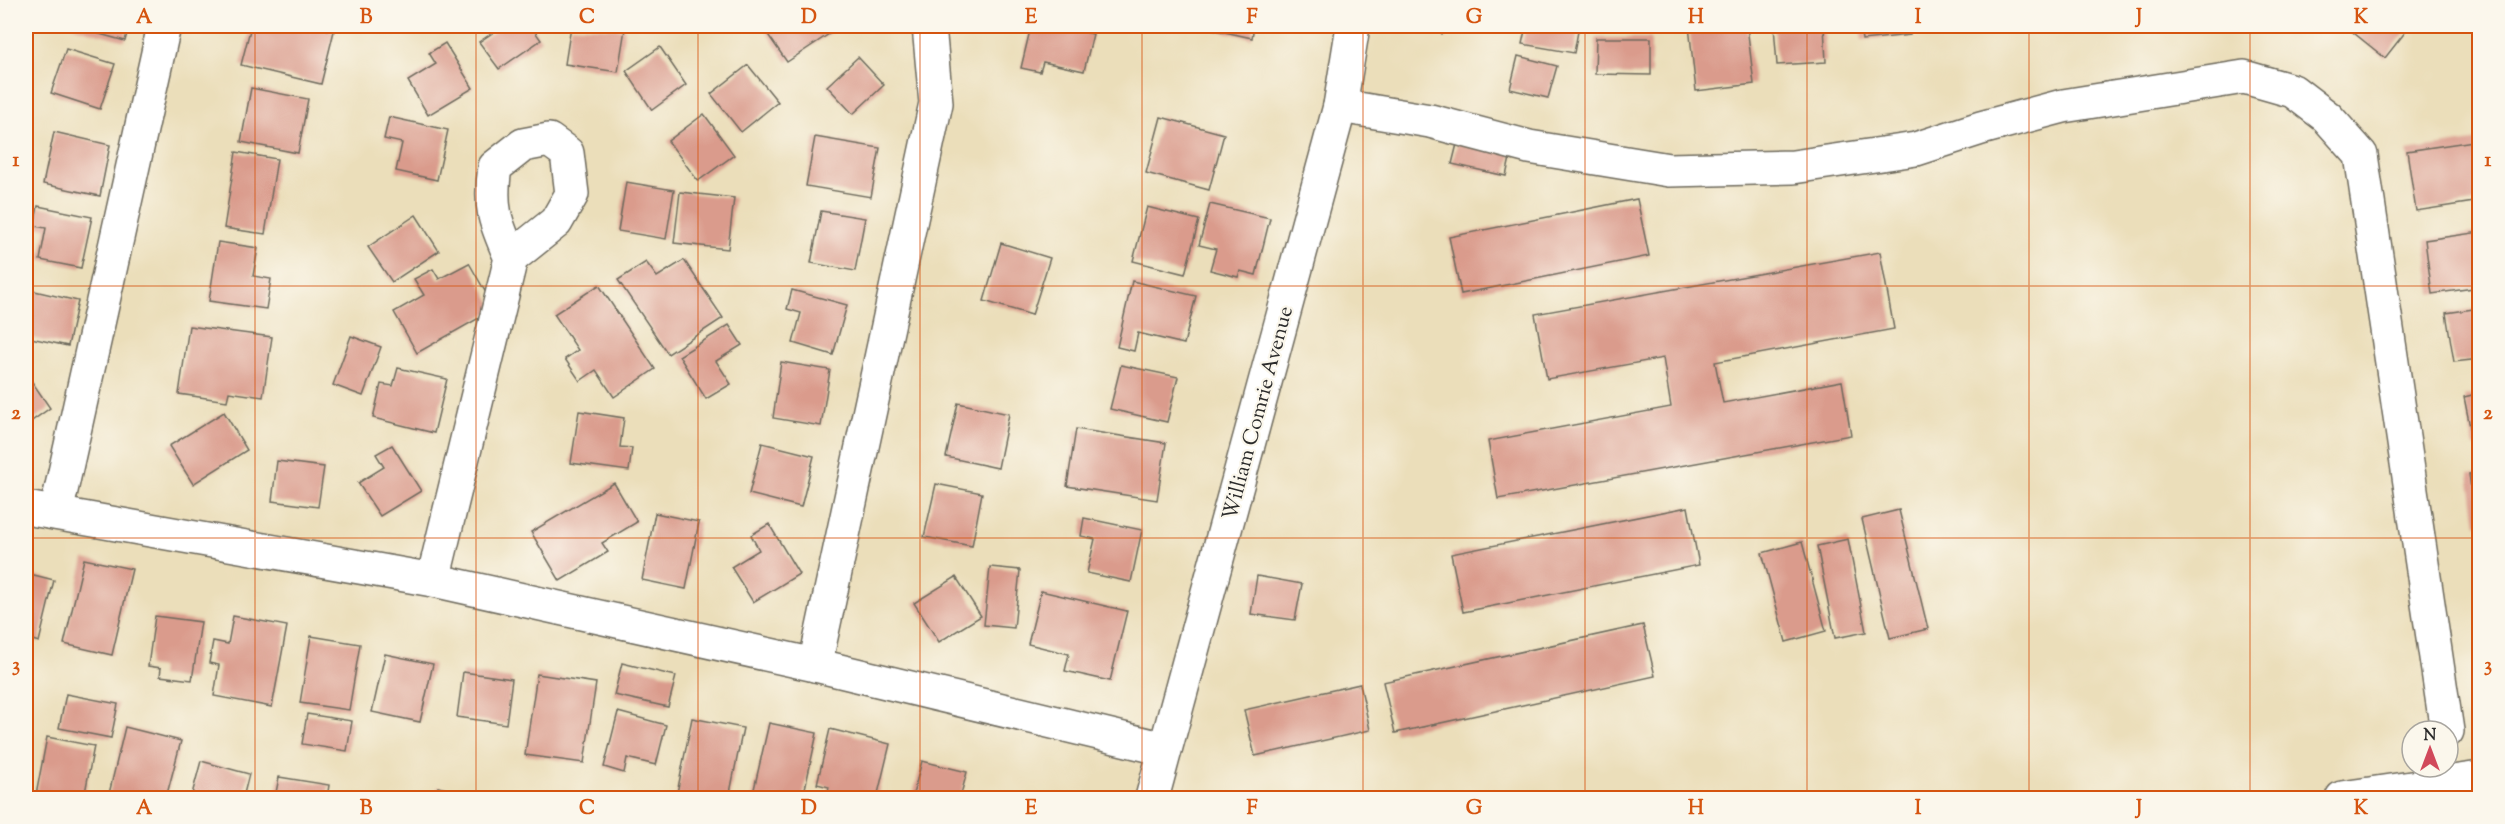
<svg xmlns="http://www.w3.org/2000/svg" width="2505" height="824" viewBox="0 0 2505 824" font-family="'Sorts Mill Goudy',serif">
  <style>
    .building { fill: #da9b8c }
    .lines { fill: none; stroke-linecap: round; stroke-linejoin: round }
    .minor-casing { stroke: #6e6a5d; stroke-width: 36 }
    .minor { stroke: #fff; stroke-width: 33 }
    .grid { fill: none; stroke: #d5540f; stroke-width: 1.5; stroke-opacity: 0.55 }
    .labels { text-anchor: middle; stroke-width: 4.5; stroke-linejoin: round; paint-order: stroke }
    .street-label { font-size: 21px; fill: #2b2b2b; stroke: #fbf7ec }
    .neatline { fill: none; stroke: #d5540f; stroke-width: 2 }
    .grid-label { font-size: 20px; text-anchor: middle; font-weight: bold; fill: #d5540f }
  </style>
  <rect width="100%" height="100%" fill="#fbf7ec"/>
  <filter id="ink" filterUnits="userSpaceOnUse"><feTurbulence type="fractalNoise" baseFrequency=".0167" numOctaves="2"/><feDisplacementMap in="SourceGraphic" scale="12" xChannelSelector="R" yChannelSelector="G"/><feConvolveMatrix kernelMatrix="1 2 1 2 8 2 1 2 1" color-interpolation-filters="sRGB"/></filter>
  <filter id="wash" filterUnits="userSpaceOnUse"><feTurbulence type="fractalNoise" baseFrequency=".008" numOctaves="4" result="noise"/><feDisplacementMap in="SourceGraphic" scale="24" xChannelSelector="R" yChannelSelector="G"/><feGaussianBlur stdDeviation="1.35" result="paint"/><feColorMatrix in="noise" values="0 0 0 0 0 0 0 0 0 0 0 0 0 0 0 0 0 1.4 0 .05"/><feComposite in="paint" operator="in"/></filter>
  <g filter="url(#wash)">
    <rect width="100%" height="100%" fill="#ebdeba"/>
    <g id="blocks">
      <g class="building">
        <path d="M71 26H129L125 41Z"/>
        <path d="M251 26H311L334 31 321 84 241 65Z"/>
        <path d="M503 26H531L541 40 499 69 479 42Z"/>
        <path d="M571 26 625 29 618 72 565 64Z"/>
        <path d="M762 26H841L787 62Z"/>
        <path d="M1031 26H1056L1093 34 1084 71 1043 62 1040 72 1021 68Z"/>
        <path d="M1212 26H1254L1252 38 1211 29Z"/>
        <path d="M1436 26H1456L1442 34Z"/>
        <path d="M1526 26H1579L1574 53 1522 44Z"/>
        <path d="M1689 26H1747L1754 84 1696 91Z"/>
        <path d="M1774 26H1824L1826 62 1777 65Z"/>
        <path d="M1860 26H1909L1910 35 1862 40Z"/>
        <path d="M2351 26H2410L2385 58 2349 29Z"/>
        <path d="M1596 38H1651V75L1595 74Z"/>
        <path d="M445 43 473 88 428 115 408 81 436 64 429 53Z"/>
        <path d="M660 47 686 85 652 110 626 71Z"/>
        <path d="M66 49 115 64 100 109 51 93Z"/>
        <path d="M1518 56 1557 66 1548 98 1510 89Z"/>
        <path d="M858 57 884 85 853 114 827 86Z"/>
        <path d="M748 65 778 102 741 132 711 94Z"/>
        <path d="M251 88 308 99 298 153 241 142Z"/>
        <path d="M704 114 734 155 698 181 668 141Z"/>
        <path d="M389 117 448 130 437 180 396 171 402 143 384 139Z"/>
        <path d="M1161 117 1224 134 1209 190 1146 173Z"/>
        <path d="M54 132 110 145 100 196 43 184Z"/>
        <path d="M1459 136 1512 149 1506 176 1452 164Z"/>
        <path d="M815 137 880 148 871 197 806 186Z"/>
        <path d="M2480 140V201L2416 211 2407 151Z"/>
        <path d="M236 152 277 159 265 234 224 228Z"/>
        <path d="M626 182 674 190 666 239 618 231Z"/>
        <path d="M680 192 734 198 728 249 674 243Z"/>
        <path d="M1637 199 1649 256 1461 294 1449 237Z"/>
        <path d="M1210 204 1270 218 1256 275 1240 271 1238 277 1210 270 1216 249 1199 245Z"/>
        <path d="M38 206 92 217 81 268 40 260 46 228 34 226Z"/>
        <path d="M1147 207 1199 220 1185 274 1133 261Z"/>
        <path d="M821 211 865 218 855 271 811 263Z"/>
        <path d="M416 215 439 251 392 282 368 247Z"/>
        <path d="M2480 232V287L2432 294 2425 240Z"/>
        <path d="M218 242 258 248 253 276 271 279 266 309 209 301Z"/>
        <path d="M1001 243 1050 258 1032 315 984 301Z"/>
        <path d="M1880 252 1894 329 1715 362 1723 403 1842 381 1851 435 1498 499 1488 441 1671 407 1663 358 1547 379 1535 314Z"/>
        <path d="M684 260 723 318 668 354 618 280 646 262 657 277Z"/>
        <path d="M469 263 495 309 417 353 394 312 424 295 414 279 433 269 439 279Z"/>
        <path d="M1132 281 1196 296 1184 344 1138 333 1134 351 1117 347Z"/>
        <path d="M599 285 655 369 614 397 596 370 580 381 565 359 578 350 554 314Z"/>
        <path d="M26 289 78 301 68 346 26 337Z"/>
        <path d="M792 290 847 305 833 355 793 343 801 313 787 309Z"/>
        <path d="M2480 308V359L2454 362 2446 313Z"/>
        <path d="M729 325 742 345 716 361 731 384 706 399 679 356Z"/>
        <path d="M189 326 272 337 263 397 229 392 227 401 179 394Z"/>
        <path d="M351 336 381 347 363 396 333 385Z"/>
        <path d="M781 362 830 370 821 426 773 418Z"/>
        <path d="M1121 365 1178 377 1167 422 1110 409Z"/>
        <path d="M398 368 447 379 434 433 373 418 381 384 393 386Z"/>
        <path d="M26 373 50 408 26 425Z"/>
        <path d="M2480 393V446L2474 447 2464 397Z"/>
        <path d="M958 403 1009 414 998 468 946 457Z"/>
        <path d="M579 411 624 418 620 447 632 448 629 471 571 463Z"/>
        <path d="M224 412 247 450 193 484 169 446Z"/>
        <path d="M1076 429 1166 443 1157 500 1067 486Z"/>
        <path d="M762 443 814 456 801 507 749 494Z"/>
        <path d="M392 445 421 491 380 516 358 483 384 467 376 454Z"/>
        <path d="M277 461 324 467 318 507 272 501Z"/>
        <path d="M2480 473V523L2476 524 2469 474Z"/>
        <path d="M614 483 637 522 602 543 608 552 560 581 531 532Z"/>
        <path d="M936 484 982 493 972 546 924 537Z"/>
        <path d="M1688 507 1699 565 1463 612 1451 554Z"/>
        <path d="M1899 510 1928 629 1890 638 1862 519Z"/>
        <path d="M655 513 699 522 686 589 642 580Z"/>
        <path d="M1084 518 1142 530 1131 582 1087 573 1095 539 1081 536Z"/>
        <path d="M769 524 799 574 753 602 731 567 759 550 751 535Z"/>
        <path d="M1848 539 1866 632 1835 638 1817 546Z"/>
        <path d="M1802 542 1826 631 1786 642 1762 553Z"/>
        <path d="M84 559 132 569 112 655 64 644Z"/>
        <path d="M990 567 1020 570 1014 628 984 625Z"/>
        <path d="M26 573 54 580 39 642 26 638Z"/>
        <path d="M1257 576 1302 584 1295 620 1251 614Z"/>
        <path d="M956 577 981 616 939 642 914 603Z"/>
        <path d="M1041 591 1127 611 1110 681 1065 671 1069 654 1028 644Z"/>
        <path d="M155 616 201 622 192 680 160 676 161 668 148 666Z"/>
        <path d="M233 616 287 626 272 707 214 696 219 665 209 663 213 641 228 644Z"/>
        <path d="M1643 625 1655 676 1395 733 1383 682Z"/>
        <path d="M311 636 360 644 349 710 300 703Z"/>
        <path d="M385 654 433 664 420 722 372 712Z"/>
        <path d="M622 663 676 676 668 707 614 695Z"/>
        <path d="M463 672 512 679 506 724 457 717Z"/>
        <path d="M537 674 596 683 584 763 525 755Z"/>
        <path d="M1360 684 1370 730 1255 756 1244 710Z"/>
        <path d="M66 694 118 704 111 738 59 728Z"/>
        <path d="M618 712 666 725 656 765 627 758 624 773 604 767Z"/>
        <path d="M307 714 352 721 347 751 302 744Z"/>
        <path d="M692 718 743 728 729 798 704 795V798H676Z"/>
        <path d="M769 723 817 733 803 798H752Z"/>
        <path d="M125 727 181 741 166 798H108Z"/>
        <path d="M830 729 890 744 877 798H827L829 787 817 784Z"/>
        <path d="M47 737 94 746 84 798 36 795Z"/>
        <path d="M201 761 249 774 243 798H191Z"/>
        <path d="M922 761 967 772 960 798H912Z"/>
        <path d="M279 777 329 785 327 798H275Z"/>
        <path d="M438 787 486 798H435Z"/>
      </g>
    </g>
  </g>
  <g filter="url(#ink)">
    <use href="#blocks" fill-opacity="0" stroke="#6e6a5d" stroke-width="1.5"/>
    <g class="lines">
      <g class="minor-casing">
        <g id="minor">
          <path d="M1340 106 1430 121 1529 147 1669 170 1793 167 1916 149 1981 128 2063 106 2244 77 2293 91 2327 117 2361 155 2447 731"/>
          <path d="M26 508 433 580 815 665 1165 749"/>
          <path d="M56 513 164 26"/>
          <path d="M433 580 511 258 556 222 572 194 567 153 549 140 523 145 495 167C489 208 495 222 511 258"/>
          <path d="M815 665 936 103 929 26"/>
          <path d="M1152 798 1340 106 1353 26"/>
          <path d="M2342 798 2480 778"/>
        </g>
      </g>
      <use href="#minor" class="minor"/>
    </g>
  </g>
  <path class="grid" d="M255 26V798M476 26V798M698 26V798M920 26V798M1142 26V798M1363 26V798M1585 26V798M1807 26V798M2029 26V798M2250 26V798M26 286H2480M26 538H2480"/>
  <g class="labels">
    <g class="street-label">
      <text transform="translate(1257 413) rotate(-75)" y="7">William Comrie Avenue</text>
    </g>
  </g>
  <rect width="2505" height="824" fill="none" stroke="#fbf7ec" stroke-width="66"/>
  <g transform="translate(2430 749)"><circle r="28" fill="#fbf7ec" stroke="#a8a59f" stroke-width="1.5"/>
  <path d="M0-4.5L10 22L0 15L-10 22Z" fill="#d1495b"/>
  <text y="-9" font-size="16" font-weight="bold" text-anchor="middle" fill="#2b2b2b">N</text>
  </g>
  <rect x="33" y="33" width="2439" height="758" class="neatline"/>
  <g class="grid-label">
    <text x="144" y="23">A</text>
    <text x="366" y="23">B</text>
    <text x="587" y="23">C</text>
    <text x="809" y="23">D</text>
    <text x="1031" y="23">E</text>
    <text x="1252" y="23">F</text>
    <text x="1474" y="23">G</text>
    <text x="1696" y="23">H</text>
    <text x="1918" y="23">I</text>
    <text x="2139" y="23">J</text>
    <text x="2361" y="23">K</text>
    <text x="16" y="166">1</text>
    <text x="2488" y="166">1</text>
    <text x="16" y="419">2</text>
    <text x="2488" y="419">2</text>
    <text x="16" y="671">3</text>
    <text x="2488" y="671">3</text>
    <text x="144" y="814">A</text>
    <text x="366" y="814">B</text>
    <text x="587" y="814">C</text>
    <text x="809" y="814">D</text>
    <text x="1031" y="814">E</text>
    <text x="1252" y="814">F</text>
    <text x="1474" y="814">G</text>
    <text x="1696" y="814">H</text>
    <text x="1918" y="814">I</text>
    <text x="2139" y="814">J</text>
    <text x="2361" y="814">K</text>
  </g>
</svg>
